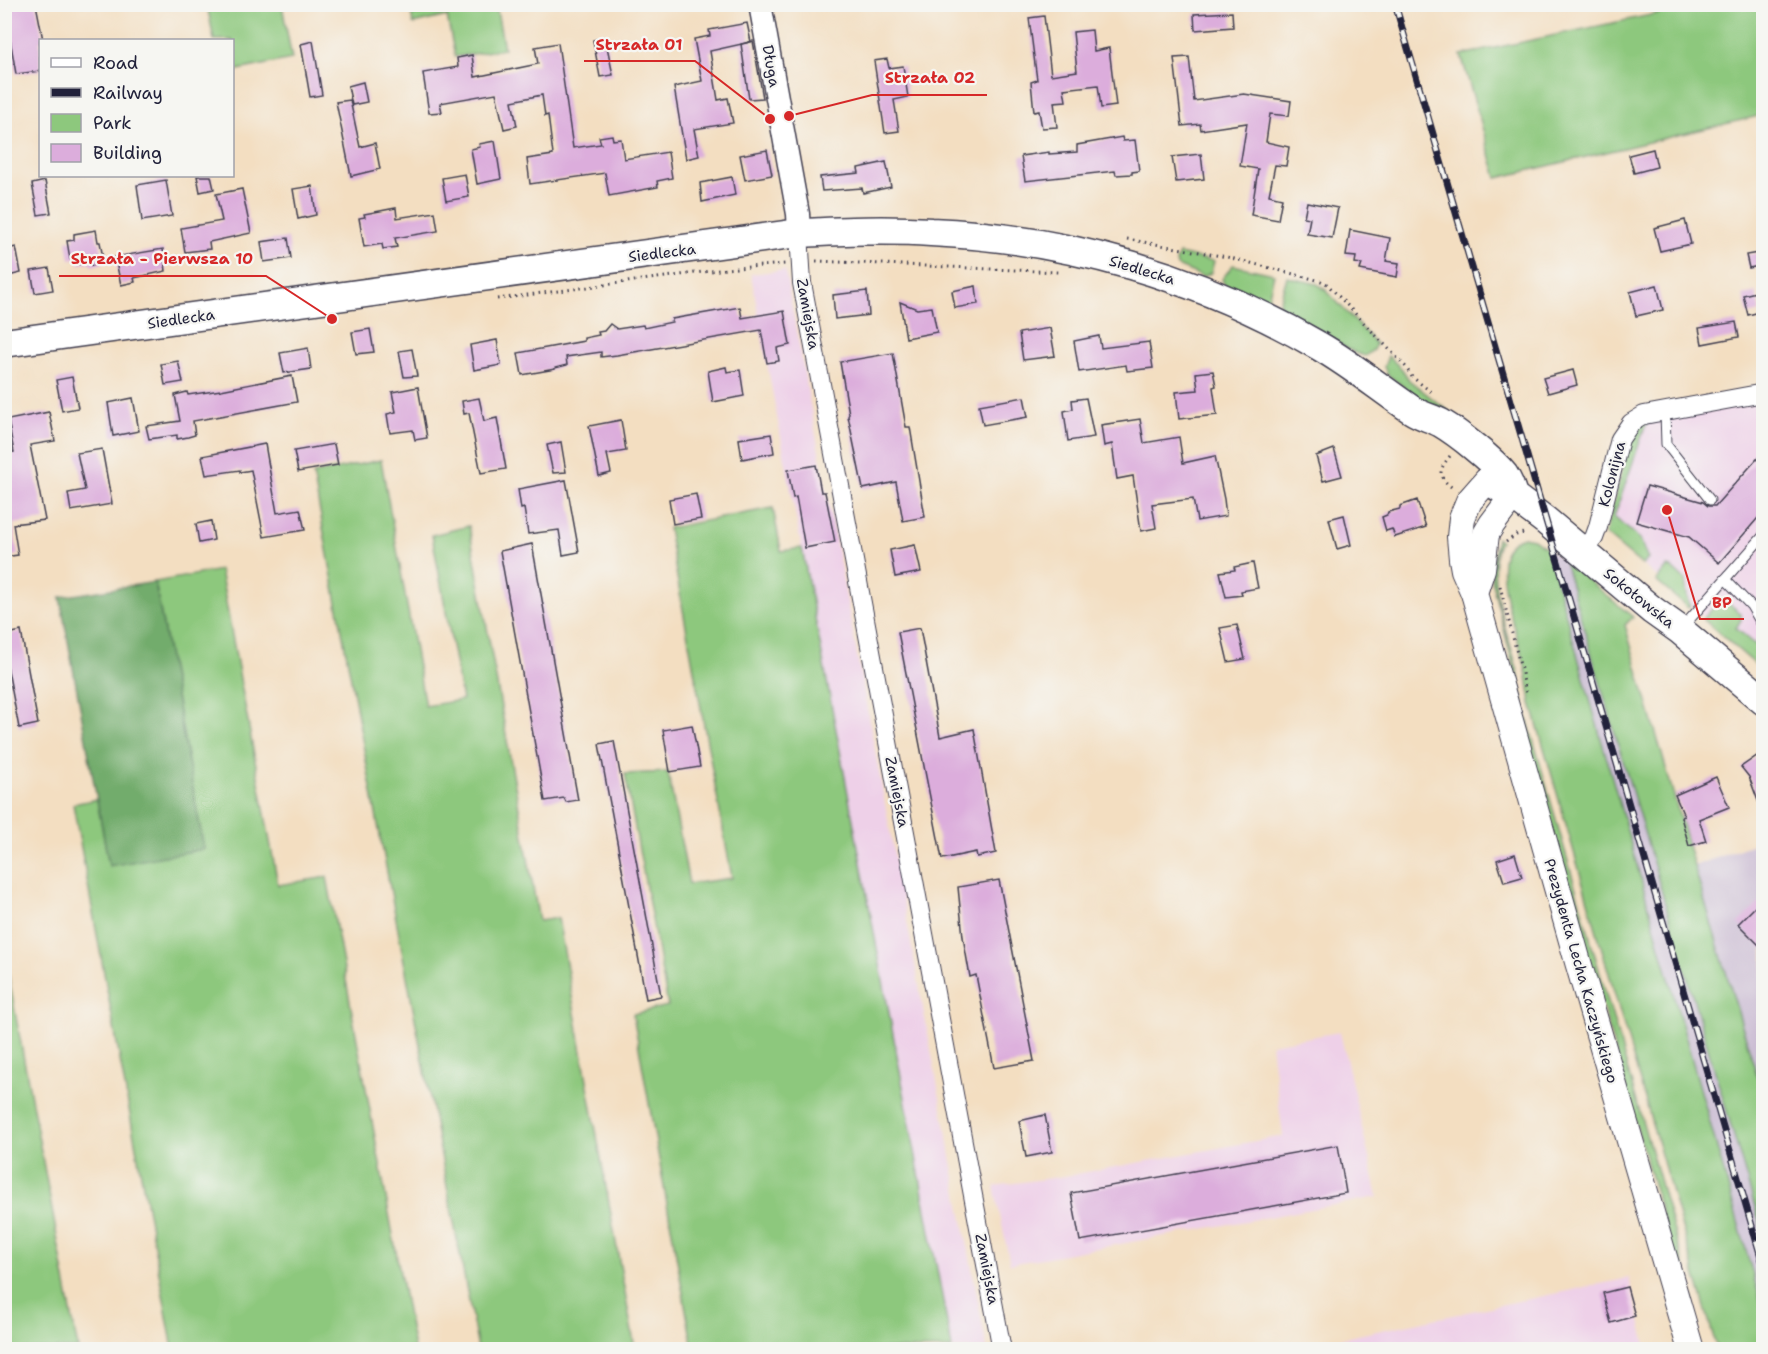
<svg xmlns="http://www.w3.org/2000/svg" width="1768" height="1354" viewBox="0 0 1768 1354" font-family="'Shantell Sans',sans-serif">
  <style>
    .built { fill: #eed0e8 }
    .industrial { fill: #ccbed4 }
    .green { fill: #8dc87d; stroke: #58755c; stroke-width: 1.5 }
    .forest { fill: #72ac6c; stroke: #4a6754; stroke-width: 1.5 }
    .building { fill: #dcaddc }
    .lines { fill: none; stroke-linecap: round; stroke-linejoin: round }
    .service-casing { stroke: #413e4f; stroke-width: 11 }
    .minor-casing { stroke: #413e4f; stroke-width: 20 }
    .tertiary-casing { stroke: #413e4f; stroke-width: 25 }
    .secondary-casing { stroke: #413e4f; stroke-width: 28 }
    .primary-casing { stroke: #413e4f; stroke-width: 31 }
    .path { stroke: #413e4f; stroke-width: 3; stroke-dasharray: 1.5 4.5; stroke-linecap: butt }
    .service { stroke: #fff; stroke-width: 9 }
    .minor { stroke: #fff; stroke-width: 18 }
    .tertiary { stroke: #fff; stroke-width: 22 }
    .secondary { stroke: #fff; stroke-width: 26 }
    .primary { stroke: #fff; stroke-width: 28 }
    .rail-casing { stroke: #22223b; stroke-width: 7 }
    .rail { stroke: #f6f6f2; stroke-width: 4.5; stroke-dasharray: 14; stroke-linecap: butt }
    .labels { text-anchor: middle; stroke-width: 4.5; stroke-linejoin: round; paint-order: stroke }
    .street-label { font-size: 15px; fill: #22223b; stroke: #f6f6f2 }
    .leader { fill: none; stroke: #d62828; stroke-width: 2 }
    .callout-dot { fill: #d62828; stroke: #f6f6f2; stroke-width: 2 }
    .callout-label { font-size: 16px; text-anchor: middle; font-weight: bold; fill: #d62828; stroke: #f6f6f2; stroke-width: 4.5; stroke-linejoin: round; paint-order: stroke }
  </style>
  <rect width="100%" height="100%" fill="#f6f6f2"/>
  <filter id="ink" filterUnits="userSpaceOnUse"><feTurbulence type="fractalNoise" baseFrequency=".0167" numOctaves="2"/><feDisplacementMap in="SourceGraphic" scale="12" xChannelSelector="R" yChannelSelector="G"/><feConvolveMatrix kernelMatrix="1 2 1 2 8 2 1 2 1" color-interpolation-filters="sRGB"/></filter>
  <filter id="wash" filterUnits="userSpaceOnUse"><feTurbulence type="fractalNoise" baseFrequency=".008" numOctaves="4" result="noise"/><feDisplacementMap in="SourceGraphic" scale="24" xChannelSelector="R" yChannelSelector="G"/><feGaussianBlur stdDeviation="1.35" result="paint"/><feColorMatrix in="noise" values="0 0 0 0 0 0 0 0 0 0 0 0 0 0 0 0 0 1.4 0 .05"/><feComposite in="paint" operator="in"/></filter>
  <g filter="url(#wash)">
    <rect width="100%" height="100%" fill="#f3dec1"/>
    <g class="built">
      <path d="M785 270 987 1349H952L767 363 751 274Z"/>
      <path d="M1763 402V667L1607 535 1645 427 1649 422Z"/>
      <path d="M1340 1032 1378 1197 1010 1264 994 1186 1066 1176 1283 1136 1271 1044Z"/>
      <path d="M1629 1278 1647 1349 1287 1350Z"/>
    </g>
    <g class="industrial">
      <path d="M1547 548 1564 561 1763 1234V1310Z"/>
      <path d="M1756 843 1763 850V1095L1694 866Z"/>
    </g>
    <g class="green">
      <path d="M207 5H282L292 59 233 71 232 40H214Z"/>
      <path d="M410 5H496L504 49 455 57 447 16 413 24Z"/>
      <path d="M1698 5H1763V115L1497 178 1461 55Z"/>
      <path d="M1179 254 1214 261 1211 273 1203 277 1177 266 1176 261Z"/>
      <path d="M1233 265 1274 274 1268 299 1263 302 1225 286 1222 279Z"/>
      <path d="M1287 277 1317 284 1326 290 1376 344 1373 350 1365 356 1355 353 1281 310 1279 303Z"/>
      <path d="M1388 356 1402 369 1409 380 1456 417 1455 426 1388 375 1384 367Z"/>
      <path d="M1649 422 1645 427 1614 517 1640 539 1648 559 1642 565 1605 534 1629 446 1636 430 1643 424Z"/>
      <path d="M381 460 425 706 462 700 432 535 469 526 539 921 558 918 635 1349H478L375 809 313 474Z"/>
      <path d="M773 508 781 551 802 548 952 1349H693L633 1014 668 1006 625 774 668 772 689 884 732 878 668 528Z"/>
      <path d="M1523 537 1533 539 1547 548 1763 1310V1349H1717L1531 703C1529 689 1527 674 1524 661 1516 632 1497 583 1504 555 1506 545 1514 540 1523 537Z"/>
      <path d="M1497 538 1500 541C1483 575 1509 636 1518 672 1520 684 1522 696 1524 708L1694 1301 1687 1303 1525 735 1515 672 1492 583 1491 570Z"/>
      <path d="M1564 561 1633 617 1625 625 1694 866 1763 1095V1234Z"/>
      <path d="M1667 567 1672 568 1685 580 1688 603 1690 605 1688 608 1656 581Z"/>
      <path d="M220 570 278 885 327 877 414 1349H173L73 804 97 799 109 865 204 849 155 582Z"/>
      <path d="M1718 602 1728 603 1741 613V620L1736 628 1763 651V671L1703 619Z"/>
      <path d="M5 958 78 1349H5Z"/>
    </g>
    <path class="forest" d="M155 582 204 849 109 866 60 597Z"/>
    <g id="blocks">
      <g class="building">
        <path d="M4 4H36L43 40H40V71L16 74Z"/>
        <path d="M1232 12 1233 27 1195 30 1194 14Z"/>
        <path d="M1044 16 1051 75 1077 71 1073 32 1092 30 1094 51 1109 48 1116 106 1101 108 1098 85 1064 89 1066 101 1054 102 1057 127 1042 128 1039 111 1034 112 1031 82 1037 80 1029 18Z"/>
        <path d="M747 23 751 42 710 51 718 100 728 98 733 123 694 129 699 156 686 159 674 87 702 81 694 39 710 36 709 30Z"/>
        <path d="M605 37 613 75 600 77 593 40Z"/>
        <path d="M313 41 322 95 310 97 301 44Z"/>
        <path d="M753 41 763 98 749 99 741 44Z"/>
        <path d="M558 43 573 148 601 144 599 137 612 135 613 140 621 139 624 159 668 152 672 178 657 181 658 187 609 196 605 173 530 184 527 159 553 155 548 115 545 116 542 95 512 101 517 126 504 129 496 93 440 103 442 112 429 113 423 73 458 67 457 58 472 55 475 77 538 64 535 47Z"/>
        <path d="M1189 57 1194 101 1244 94 1291 101 1289 116 1270 114 1266 142 1289 147 1286 166 1275 165 1269 195 1282 198 1278 220 1251 215 1258 169 1240 166 1247 123 1201 130 1200 124 1182 126 1174 58Z"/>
        <path d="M887 59 889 68 903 66 908 97 894 100 899 131 885 133 874 61Z"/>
        <path d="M363 82 367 102 352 105 348 86Z"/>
        <path d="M350 100 360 147 375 143 380 169 351 176 336 102Z"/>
        <path d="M1122 137 1123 141 1135 140 1139 171 1132 172V174L1116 175 1115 171 1025 181 1021 156 1049 152V154L1077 152V145Z"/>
        <path d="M495 141 501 179 477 184 471 149 480 147 479 144Z"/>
        <path d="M1653 149 1657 167 1634 173 1629 155Z"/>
        <path d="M767 150 772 175 745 180 740 155Z"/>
        <path d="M1201 154 1204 179 1176 182 1172 157Z"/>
        <path d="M886 162 891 187 863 193 862 188 822 191 820 177 859 173 858 168Z"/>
        <path d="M465 174 469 197 446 201 442 178Z"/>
        <path d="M197 176H211L214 189 200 192Z"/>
        <path d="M732 177 735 195 702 202 700 183Z"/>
        <path d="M166 180 172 216 142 221 137 185Z"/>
        <path d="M45 181 51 213 38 215 32 184Z"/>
        <path d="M312 186 316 215 298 219 293 189Z"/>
        <path d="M242 189 251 233 209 242 210 249 185 252 181 228 222 221 216 194Z"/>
        <path d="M1307 202 1338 208 1332 238 1307 234 1310 218 1304 217Z"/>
        <path d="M396 208 397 218 435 212 438 231 395 238 397 247 383 249 382 244 364 247 359 218 365 217 364 214Z"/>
        <path d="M1685 220 1691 244 1660 251 1654 228Z"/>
        <path d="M96 230 98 242H100L104 263 91 266 90 262 79 264V258L70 259 67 241 74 240V234Z"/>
        <path d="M1350 230 1390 238 1386 261 1399 263 1397 277 1360 270 1362 264 1355 263 1356 257 1346 256Z"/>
        <path d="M288 238 291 258 264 262 261 242Z"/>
        <path d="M16 247 21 273 4 277V250Z"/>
        <path d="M163 249 166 271 134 278 135 282 121 285 115 257Z"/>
        <path d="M1764 252V265L1749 268 1746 255Z"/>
        <path d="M49 268 53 290 35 293 31 271Z"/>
        <path d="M1657 285 1663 310 1636 316 1630 292Z"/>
        <path d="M976 286 978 304 955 308 952 291Z"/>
        <path d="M867 291 869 315 835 319 833 295Z"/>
        <path d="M1756 292 1760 312 1748 315 1743 295Z"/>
        <path d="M900 302 917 309 932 307 937 332 906 338Z"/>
        <path d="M740 307 742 318 784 311 790 345 777 348 779 361 767 363 761 330 617 355 601 357V352L566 357 567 365 555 368V369L522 375 518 353 584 341V338L599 335 598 332 604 331 610 324 617 329 643 325 644 328 672 322V319Z"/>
        <path d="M1736 322 1739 337 1702 344 1699 328Z"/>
        <path d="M1050 328 1055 356 1023 360 1019 333Z"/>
        <path d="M370 329 374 352 356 354 352 332Z"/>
        <path d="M1099 336 1101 348 1149 342 1153 368 1127 371 1126 365 1079 372 1074 341Z"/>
        <path d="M497 340 501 365 474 370 470 345Z"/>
        <path d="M308 348 311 369 284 373 280 353Z"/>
        <path d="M412 349 417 376 404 377 399 351Z"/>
        <path d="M893 353 906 427H910L925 517 903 521 896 482 863 489 848 416 849 414 840 362Z"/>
        <path d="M178 361 183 382 165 385 161 364Z"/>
        <path d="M726 367 727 372 740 370 744 396 713 402 708 371Z"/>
        <path d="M1573 370 1577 385 1548 393 1543 378Z"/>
        <path d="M1213 371 1216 386 1213 387 1217 415 1179 419 1176 392 1198 390 1196 373Z"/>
        <path d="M292 376 297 402 193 421 195 435 188 437 177 439V435L149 439 146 426 180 421 175 395 187 392 188 395 221 390Z"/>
        <path d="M72 377 78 408 62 411 56 380Z"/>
        <path d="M418 387 427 438 415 440 413 430 390 433 387 414 396 412 392 392Z"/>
        <path d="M1024 397 1028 417 983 425 979 405Z"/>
        <path d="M133 398 139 431 113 436 108 403Z"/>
        <path d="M479 398 484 421 497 418 506 469 481 473 469 413 464 414 462 401Z"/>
        <path d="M1086 398 1094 437 1068 441 1064 411 1073 409 1072 400Z"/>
        <path d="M49 412 55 441 30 445 45 520 13 524 18 555 4 557V517H8L4 497V453L14 452 8 420Z"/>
        <path d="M1140 419 1144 443 1179 437 1183 463 1215 456 1224 499 1226 516 1197 521 1193 499 1152 504 1156 528 1141 531 1133 476 1117 479 1112 444 1104 446 1101 425Z"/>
        <path d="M621 420 626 451 607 454 611 473 599 476 589 426Z"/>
        <path d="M771 434 774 453 742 459 739 439Z"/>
        <path d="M561 442 566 472 553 473 547 445Z"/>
        <path d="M265 444 277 513 300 509 305 530 264 537 251 470 240 472V470L206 475 202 456Z"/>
        <path d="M334 444 338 465 298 472 294 451Z"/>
        <path d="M102 449 112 504 71 511 68 493 85 490 77 453Z"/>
        <path d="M1334 449 1342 476 1323 481 1316 456Z"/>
        <path d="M1764 451V511L1719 563 1689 537 1636 522 1647 486 1703 502 1708 506H1715Z"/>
        <path d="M816 465 821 492H825L835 542 805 548 796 497 793 498 788 470Z"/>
        <path d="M566 480 579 552 563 555 559 530 528 534 524 508 521 509 518 489Z"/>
        <path d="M696 494 701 519 673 524 669 499Z"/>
        <path d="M1417 500 1426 527 1395 537 1392 529 1386 531 1382 517 1387 515 1388 512 1400 509V506Z"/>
        <path d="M1344 515 1351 545 1337 549 1329 519Z"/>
        <path d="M211 521 214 540 199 543 196 524Z"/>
        <path d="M532 544 578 800 566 802 564 798 545 801 500 551Z"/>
        <path d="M915 545 921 572 895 577 890 550Z"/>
        <path d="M1253 563 1258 588 1241 591 1242 595 1226 597 1220 572 1235 570 1234 567Z"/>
        <path d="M1237 625 1245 659 1228 662 1220 628Z"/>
        <path d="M920 628 940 737 974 729 996 853 977 857 976 852 942 859 898 632Z"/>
        <path d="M21 631 38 724 19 728 4 649V635Z"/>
        <path d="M692 725 700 767 670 772 663 730Z"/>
        <path d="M614 741 645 908 661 996 646 999 599 744Z"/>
        <path d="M1764 751V814H1763L1749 777 1741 767Z"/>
        <path d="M1716 777 1729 807 1699 819 1706 841 1689 846 1681 817 1684 816 1675 795Z"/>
        <path d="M1515 854 1522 877 1504 882 1497 860Z"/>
        <path d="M999 880 1034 1061 994 1068 976 975 970 977 963 937 958 887Z"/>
        <path d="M1764 898V950L1738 924Z"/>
        <path d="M1045 1115 1052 1152 1026 1157 1019 1121Z"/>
        <path d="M1338 1145 1346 1193 1080 1241 1071 1193Z"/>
        <path d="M1627 1287 1635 1316 1611 1323 1603 1293Z"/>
      </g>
    </g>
  </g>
  <g filter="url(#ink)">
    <use href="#blocks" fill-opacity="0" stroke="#413e4f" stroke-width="1.5"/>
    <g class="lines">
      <g class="service-casing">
        <g id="service">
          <path d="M1665 412 1666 444 1710 500"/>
          <path d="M1725 579 1751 606 1764 628"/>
          <path d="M1682 628 1764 535"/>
        </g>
      </g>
      <g class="minor-casing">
        <g id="minor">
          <path d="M799 233 802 283 1002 1350"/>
          <path d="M1582 551 1594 538 1598 527 1620 439 1631 423 1644 415 1764 393"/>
        </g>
      </g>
      <g class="tertiary-casing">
        <path id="tertiary" d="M760 4 798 214 799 233"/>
      </g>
      <g class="secondary-casing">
        <g id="secondary">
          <path d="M1498 468 1469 501 1462 518 1460 537 1462 559 1464 570 1474 593 1578 962 1691 1350"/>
          <path d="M1474 593 1482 569 1486 534 1492 524 1513 496"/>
        </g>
      </g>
      <g class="primary-casing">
        <g id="primary">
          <path d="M4 343 799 233C843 231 887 229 931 232 1067 238 1201 277 1319 346 1352 365 1381 389 1412 410 1421 416 1432 418 1441 423 1458 433 1492 460 1504 475 1508 481 1511 488 1513 496"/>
          <path d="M1497 486 1513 496 1546 521 1652 610 1680 630 1764 701"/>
        </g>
      </g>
      <g class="path">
        <path d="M1127 239 1227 257 1321 281 1327 284 1405 366 1412 377 1434 394"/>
        <path d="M816 261 1058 272"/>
        <path d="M497 299 726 269 785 264"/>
        <path d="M1450 456C1437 472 1438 477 1454 489"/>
        <path d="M1506 542 1516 535 1524 533"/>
        <path d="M1500 586 1522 673 1526 693"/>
      </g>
      <use href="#service" class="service"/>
      <use href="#minor" class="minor"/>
      <use href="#tertiary" class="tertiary"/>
      <use href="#secondary" class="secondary"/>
      <use href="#primary" class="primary"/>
      <g class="rail-casing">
        <path id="rail" d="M1395 4 1764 1267"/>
      </g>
      <use href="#rail" class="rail"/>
    </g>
  </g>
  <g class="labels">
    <g class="street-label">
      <text transform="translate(771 66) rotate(80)" y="5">Długa</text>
      <text transform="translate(662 253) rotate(-7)" y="5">Siedlecka</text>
      <text transform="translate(1142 270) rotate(17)" y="5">Siedlecka</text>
      <text transform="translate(808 314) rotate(80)" y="5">Zamiejska</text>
      <text transform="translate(181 319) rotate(-8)" y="5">Siedlecka</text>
      <text transform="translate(1612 474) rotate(-75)" y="5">Kolonijna</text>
      <text transform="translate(1639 598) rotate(39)" y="5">Sokołowska</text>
      <text transform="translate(897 792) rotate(79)" y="5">Zamiejska</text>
      <text transform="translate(1581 971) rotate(74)" y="5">Prezydenta Lecha Kaczyńskiego</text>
      <text transform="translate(987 1269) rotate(79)" y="5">Zamiejska</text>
    </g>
  </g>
  <path class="leader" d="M770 119L695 61H584M789 116L872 95H987M332 319L266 276H59M1667 510L1700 619H1744"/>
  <g class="callout-dot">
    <circle cx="770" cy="119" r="6"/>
    <circle cx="789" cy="116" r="6"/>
    <circle cx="332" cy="319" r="6"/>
    <circle cx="1667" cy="510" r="6"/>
  </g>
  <g class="callout-label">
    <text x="639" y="50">Strzała 01</text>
    <text x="930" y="83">Strzała 02</text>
    <text x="162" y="264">Strzała - Pierwsza 10</text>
    <text x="1722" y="608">BP</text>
  </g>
  <rect width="1768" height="1354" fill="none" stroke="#f6f6f2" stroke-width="24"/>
  <rect x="39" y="39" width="195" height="138" fill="#f6f6f2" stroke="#a1a1a9" stroke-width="1.5"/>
  <rect x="51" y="58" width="30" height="9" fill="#ffffff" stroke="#a1a1a9" stroke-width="1.5"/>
  <text x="93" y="69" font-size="18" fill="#22223b">Road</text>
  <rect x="51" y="88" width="30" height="9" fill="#22223b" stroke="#a1a1a9" stroke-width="1.5"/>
  <text x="93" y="99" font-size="18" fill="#22223b">Railway</text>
  <rect x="51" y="114" width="30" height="18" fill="#8dc87d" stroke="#a1a1a9" stroke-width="1.5"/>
  <text x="93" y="129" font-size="18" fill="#22223b">Park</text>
  <rect x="51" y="144" width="30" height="18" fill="#dcaddc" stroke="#a1a1a9" stroke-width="1.5"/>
  <text x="93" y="159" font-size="18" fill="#22223b">Building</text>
</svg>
